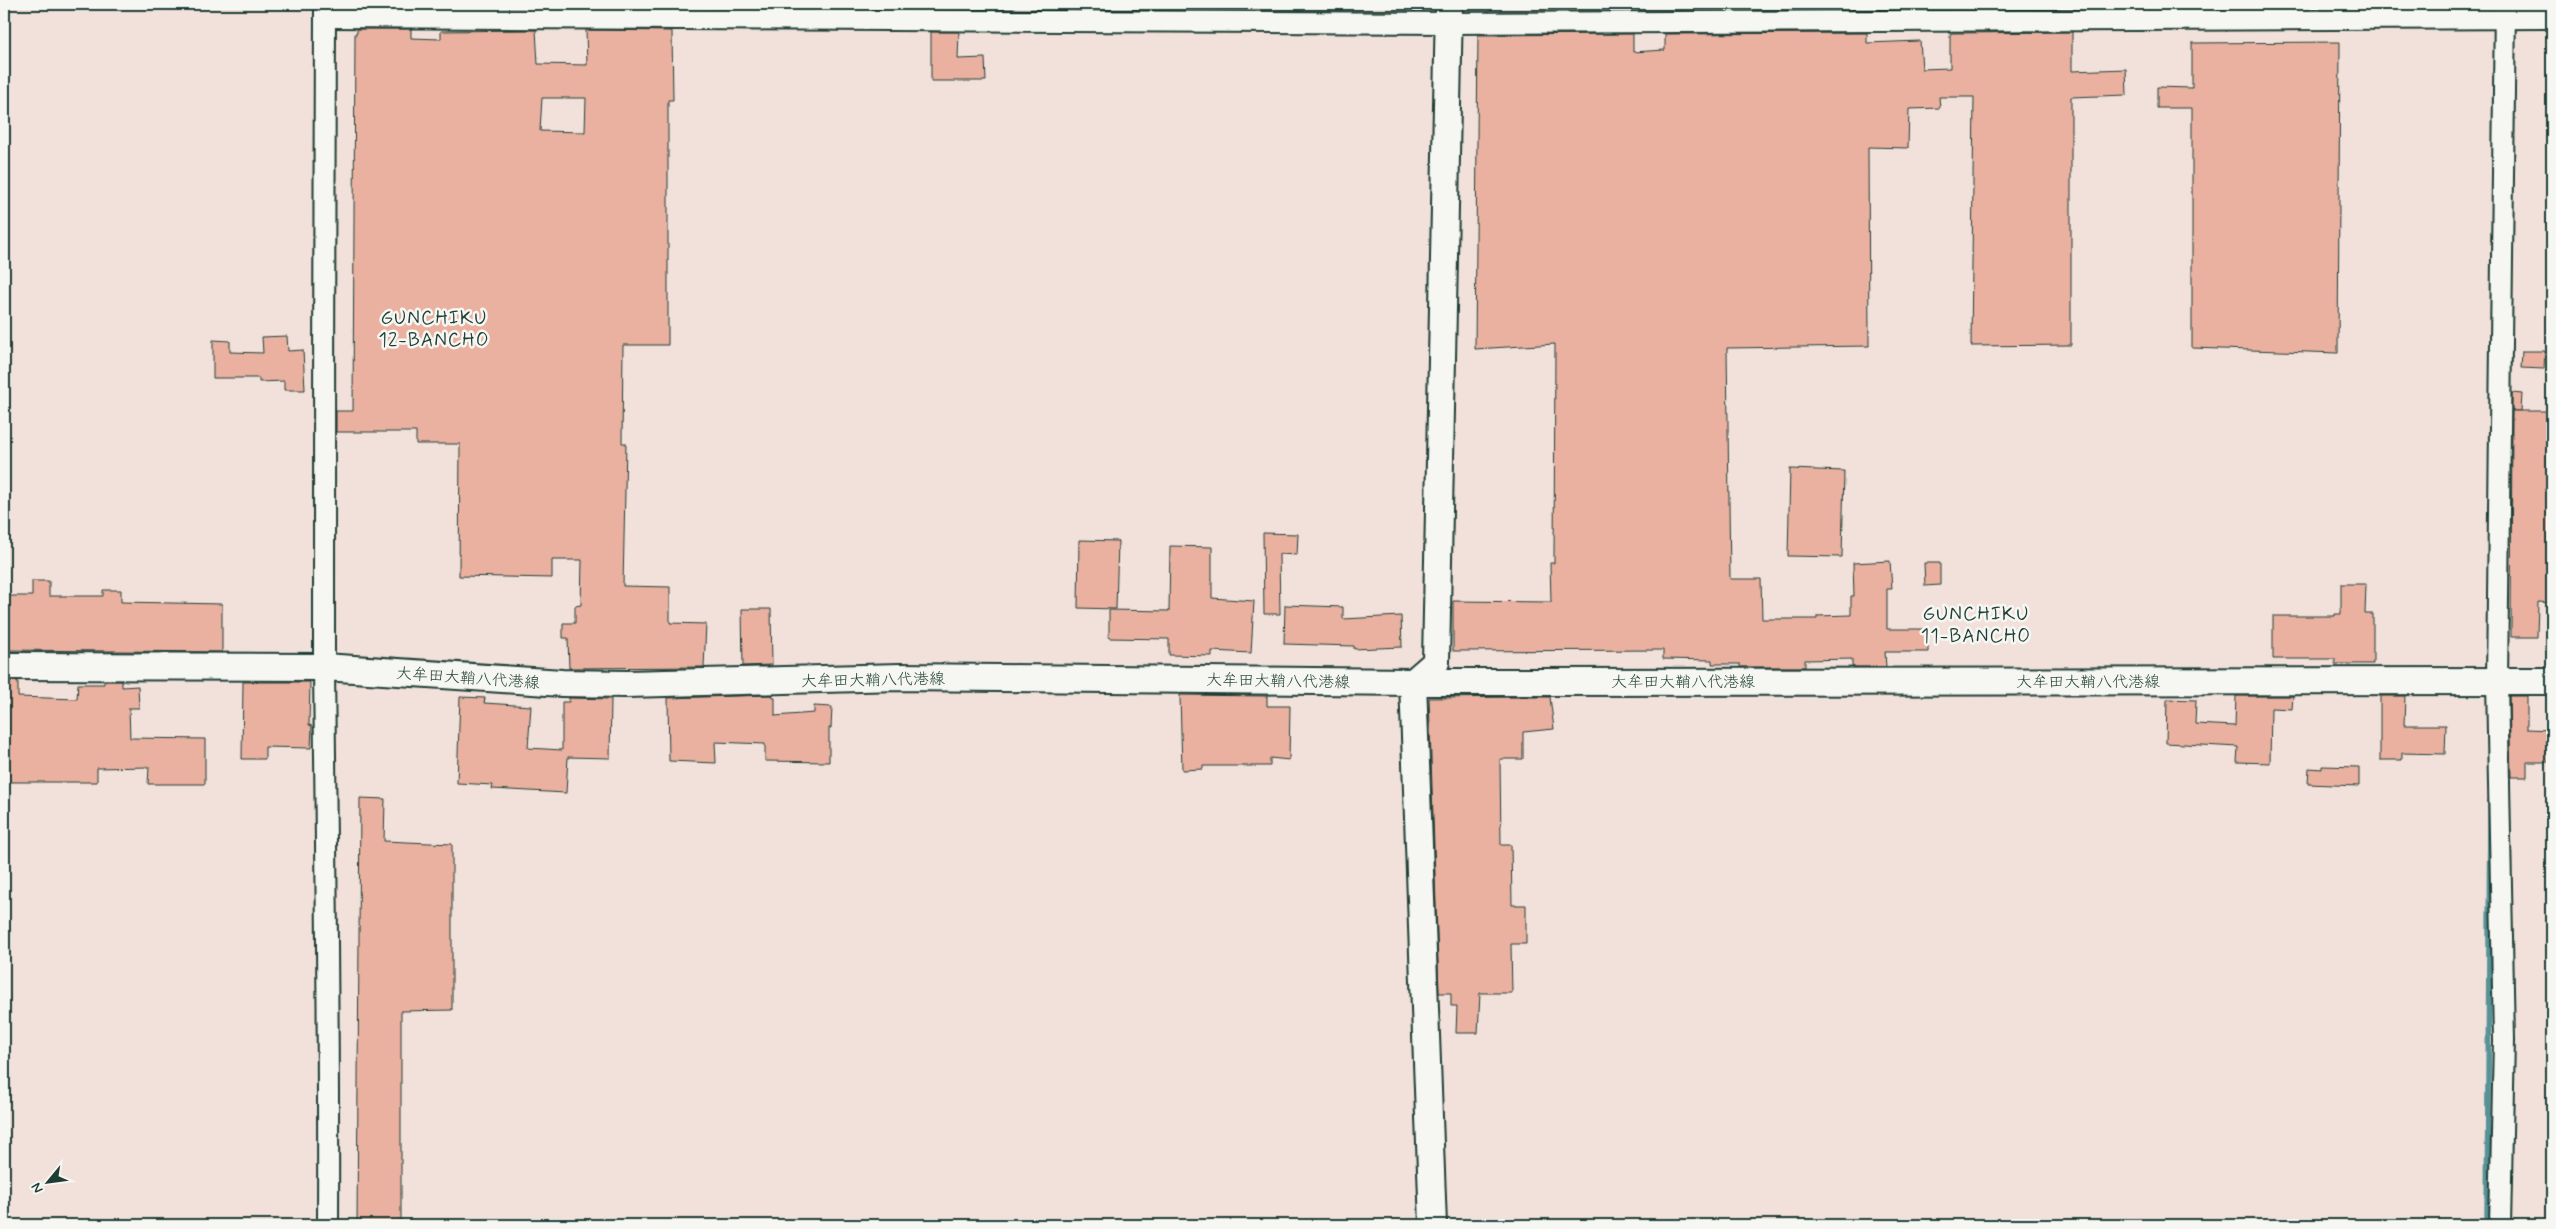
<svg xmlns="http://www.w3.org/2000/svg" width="2556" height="1229" viewBox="0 0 2556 1229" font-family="Mynerve,'Klee One',sans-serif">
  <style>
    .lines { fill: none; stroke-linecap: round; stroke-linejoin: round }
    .stream { stroke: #569297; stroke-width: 5.5 }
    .building { fill: #eab1a1; stroke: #1f3d34; fill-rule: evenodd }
    .minor-casing { stroke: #1f3d34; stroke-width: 24 }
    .major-casing { stroke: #1f3d34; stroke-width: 30 }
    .minor { stroke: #f6f6f2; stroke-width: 20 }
    .major { stroke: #f6f6f2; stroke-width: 26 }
    .labels { text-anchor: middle; stroke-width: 5; stroke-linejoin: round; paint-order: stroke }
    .street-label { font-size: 16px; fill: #1f3d34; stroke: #f6f6f2 }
    .quarter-label { font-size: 19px; letter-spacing: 1px; fill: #1f3d34; stroke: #f6f6f2 }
  </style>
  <rect width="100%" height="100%" fill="#f2e1da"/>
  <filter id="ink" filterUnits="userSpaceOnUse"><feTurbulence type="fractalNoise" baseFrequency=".02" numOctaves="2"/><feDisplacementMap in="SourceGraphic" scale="10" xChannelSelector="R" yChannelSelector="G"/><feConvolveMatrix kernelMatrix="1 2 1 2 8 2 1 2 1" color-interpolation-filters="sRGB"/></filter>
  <g filter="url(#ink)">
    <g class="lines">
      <path class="stream" d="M2487 1225 2490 801"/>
    </g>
    <g class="building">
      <path d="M356 4H410V6L356 5Z"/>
      <path d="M357 29H411V38L441 39V31L536 30 538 64 587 65 586 30 672 31 673 100H668V345H623L622 443H626L623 586 670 587V623L706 624 704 667 569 668 568 638H563V623H575V606L581 605 582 560H552V578L459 576 460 444H416V432H336V411H353L355 33H357ZM542 98H586L585 132 540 131Z"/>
      <path d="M931 32H959L958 59 985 58 986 81H931Z"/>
      <path d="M2072 32V71L2126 69 2127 95 2071 97V345L1971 346 1974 97H1939L1940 108 1909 109 1908 148 1868 147 1869 346 1727 348 1730 579H1761L1762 619H1817V616L1851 615V596H1854L1853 563 1890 561 1892 589H1887V629H1928V652H1885L1886 667H1852V659L1805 660V667H1740V664H1712V660L1663 659V650L1453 651V601L1551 602 1550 563H1554L1555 344 1475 349 1478 35 1633 34V52L1665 50V34L1867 33V43L1920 41 1922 69 1950 68V34L1952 33Z"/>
      <path d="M2340 42 2338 353 2192 348V108H2157V87L2192 88V43Z"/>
      <path d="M287 336 288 351 303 350 305 390H284V381L259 382V378H213V340L230 341V352L263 353 262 337Z"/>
      <path d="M2522 351H2545L2544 369 2521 368Z"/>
      <path d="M2512 393 2522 394 2521 411H2512Z"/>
      <path d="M2512 411H2552V603L2538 602 2537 637H2511Z"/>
      <path d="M1790 469 1844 471 1842 557 1788 556Z"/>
      <path d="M1263 533 1298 534 1297 555 1279 554 1280 614H1264Z"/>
      <path d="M1079 540 1118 541 1116 609 1078 608Z"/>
      <path d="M1170 546 1212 547V598L1254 601 1251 653 1212 651V656L1169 655V639L1109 638V610L1169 611Z"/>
      <path d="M1924 563H1940V585L1925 586Z"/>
      <path d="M32 581H49V596H103V590H121V602L222 604V652L4 650V596H32Z"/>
      <path d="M2341 584H2366L2365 614H2373V664H2335V659H2273V616H2335V614H2341Z"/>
      <path d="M1285 605 1343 607V619L1401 616 1402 647 1354 649V646L1284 644Z"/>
      <path d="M742 609H771L772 665 743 666Z"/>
      <path d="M4 681H18V697L77 699 78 684H104V681H122V687L138 686 139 708H129L130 738 205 739V784H148L149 767 97 768V782H4Z"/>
      <path d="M243 682H310L309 725 312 726 311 748 265 747V759H242Z"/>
      <path d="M772 695 773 698H775V716L814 713V706L832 707 831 728H829V762L765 761V744L715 742 716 763 669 761 668 698Z"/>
      <path d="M1180 695 1267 696V706H1290L1289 760 1270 758V766H1203V769L1182 770Z"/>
      <path d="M2236 696H2293L2292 709 2271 708 2270 763 2237 762 2238 747 2166 743 2167 699 2196 700 2195 724 2235 726Z"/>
      <path d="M2380 696H2405L2404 725H2446L2445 754 2402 753V760H2380Z"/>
      <path d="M2509 696H2527V729L2552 730V762H2527V777H2511Z"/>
      <path d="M460 697 485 698 484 703 531 706 528 748 562 750V702H569V698L611 699 610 758 568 757 566 793 492 789 493 785 457 783Z"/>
      <path d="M1526 697H1550L1554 729 1523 732V759H1500L1501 845H1511L1512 905H1526V944H1511L1512 993H1480L1478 1033H1456L1457 1006H1451V993H1439L1429 698Z"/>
      <path d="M2322 766 2359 767V786L2308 784 2309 768 2322 769Z"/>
      <path d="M360 798 385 799 384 841 452 844V1010L401 1011V1225H357Z"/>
    </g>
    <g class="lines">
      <g class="minor-casing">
        <g id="minor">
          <path d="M325 5C325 226 323 446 324 667 326 853 329 1039 328 1225"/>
          <path d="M325 17 1449 23 2552 18"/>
          <path d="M2500 1225 2504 1040 2497 681 2505 6"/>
        </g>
      </g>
      <g class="major-casing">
        <g id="major">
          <path d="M4 666 324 667 562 683 627 684 900 677 1413 682 2552 681"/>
          <path d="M1413 682 1436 662 1449 4"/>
          <path d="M1413 682 1433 1225"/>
        </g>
      </g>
      <use href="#minor" class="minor"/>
      <use href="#major" class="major"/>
    </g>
  </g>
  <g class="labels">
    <g class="street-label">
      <text transform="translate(468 677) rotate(4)" y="6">大牟田大鞘八代港線</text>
      <text transform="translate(873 679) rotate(-1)" y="6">大牟田大鞘八代港線</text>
      <text transform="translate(1278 680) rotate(1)" y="6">大牟田大鞘八代港線</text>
      <text x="1683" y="687">大牟田大鞘八代港線</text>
      <text x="2088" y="687">大牟田大鞘八代港線</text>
    </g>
    <g class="quarter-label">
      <text x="434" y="324">GUNCHIKU<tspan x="434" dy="22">12-BANCHO</tspan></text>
      <text x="1976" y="620">GUNCHIKU<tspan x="1976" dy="22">11-BANCHO</tspan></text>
    </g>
  </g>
  <rect width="2556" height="1229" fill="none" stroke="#f6f6f2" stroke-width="20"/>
  <rect x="10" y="10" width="2536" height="1209" fill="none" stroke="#1f3d34" stroke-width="2" filter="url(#ink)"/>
  <g transform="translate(48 1182) rotate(241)" stroke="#f6f6f2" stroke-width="4" paint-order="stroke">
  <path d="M0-4L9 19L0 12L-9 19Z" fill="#1f3d34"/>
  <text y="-8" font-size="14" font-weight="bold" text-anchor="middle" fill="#1f3d34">N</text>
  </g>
</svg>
